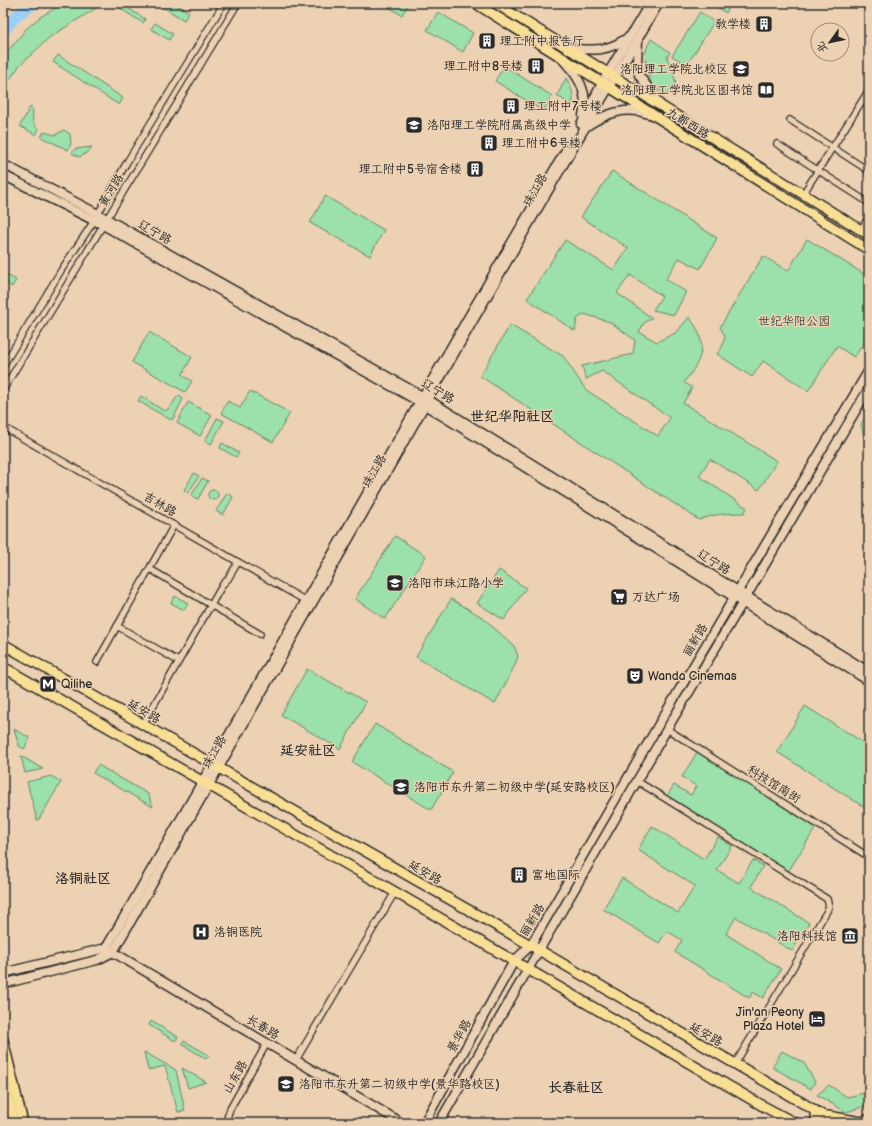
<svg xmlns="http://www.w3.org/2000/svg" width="872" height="1126" viewBox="0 0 872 1126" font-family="'Balsamiq Sans','LXGW WenKai TC',sans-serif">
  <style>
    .green { fill: #9ce0ab; stroke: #64866b }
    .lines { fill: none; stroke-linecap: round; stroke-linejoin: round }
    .river { stroke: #9acff8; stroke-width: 11 }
    .minor-casing { stroke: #2b2b2b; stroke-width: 8 }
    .secondary-casing { stroke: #2b2b2b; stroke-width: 11 }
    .primary-casing { stroke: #2b2b2b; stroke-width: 12 }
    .minor { stroke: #ecd1b3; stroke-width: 5.5 }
    .secondary { stroke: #ecd1b3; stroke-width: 8 }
    .primary { stroke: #f9df96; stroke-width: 9 }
    .labels { text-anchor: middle; stroke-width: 3; stroke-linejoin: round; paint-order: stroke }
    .poi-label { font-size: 12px; fill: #2b2b2b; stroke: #ecd1b3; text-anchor: start }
    .street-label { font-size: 12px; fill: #2b2b2b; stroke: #ecd1b3 }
    .park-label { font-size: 12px; fill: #3c463e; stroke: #ecd1b3 }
    .quarter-label { font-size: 14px; font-weight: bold; fill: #2b2b2b; stroke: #ecd1b3 }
  </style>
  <rect width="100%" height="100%" fill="#ecd1b3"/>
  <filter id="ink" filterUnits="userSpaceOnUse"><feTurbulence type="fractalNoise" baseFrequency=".025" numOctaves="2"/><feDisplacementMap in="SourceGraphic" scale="8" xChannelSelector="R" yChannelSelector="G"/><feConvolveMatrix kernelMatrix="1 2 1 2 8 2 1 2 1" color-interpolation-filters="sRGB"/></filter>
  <g filter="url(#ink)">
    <g class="green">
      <path d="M64 3H104L50 37 20 65 3 89V57L26 29 40 17Z"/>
      <path d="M156 3H173L189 12 184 20Z"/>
      <path d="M382 3H409L402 15Z"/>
      <path d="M710 3H732L726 13Z"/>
      <path d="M123 5 145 19 143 23 118 7Z"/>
      <path d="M438 12 473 33 463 52 427 30Z"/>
      <path d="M700 12 714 22 687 65 672 56Z"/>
      <path d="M155 23 173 34 169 40 151 29Z"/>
      <path d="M651 39 670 52 667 57 676 82 667 95C662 92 656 89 652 84 650 81 649 76 648 72 644 59 644 51 651 39Z"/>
      <path d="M58 55 123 98 119 105 53 62Z"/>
      <path d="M504 66 552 96 543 111 495 81Z"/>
      <path d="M566 78C571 86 575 96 572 105L557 96Z"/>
      <path d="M30 107 33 110C32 117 32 125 39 129L36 135 20 126Z"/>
      <path d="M64 130 70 134 71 144 68 150 41 137 44 132 55 135Z"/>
      <path d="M92 147C88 152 85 155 79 157L72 153 75 149Z"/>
      <path d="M612 171 717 238 700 269 679 258 666 279 686 292 674 315 653 310 662 296 630 275 617 293 652 318 644 323 639 332 657 342 677 332 689 317C709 342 703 359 684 382L692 388 683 403 777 461 759 490 710 459 699 476 747 508 744 513C728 513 714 514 699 520L480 376 510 325 563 356 586 390 658 436 670 418 602 371 586 379 582 366 633 354 635 340 610 322 584 314 577 319 575 331 527 299 565 240 614 270 628 248 581 217Z"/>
      <path d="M325 196 384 230 370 256 310 223Z"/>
      <path d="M807 239 869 277V336L854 357 837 346 808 391 763 361 752 377 717 354 722 347 725 336 720 327 763 256 788 271Z"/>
      <path d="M4 273 16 280 12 287 3 281Z"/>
      <path d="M149 332 192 357 182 375 192 381 185 392 132 362Z"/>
      <path d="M250 391 290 413 273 442 221 413 228 401 240 408Z"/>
      <path d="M180 395 183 399 173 419H169L138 401 141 396 164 411C173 408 173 399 180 395Z"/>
      <path d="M188 402 212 415 200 436 177 423Z"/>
      <path d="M869 410V458L861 424Z"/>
      <path d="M217 418 224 421 211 444 205 441Z"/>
      <path d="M222 443 239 453 236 457 220 448Z"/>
      <path d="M194 473 199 476 188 493 184 490Z"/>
      <path d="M202 478 208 481 198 499 191 496Z"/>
      <circle cx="213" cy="495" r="5"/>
      <path d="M227 493 233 497 223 515 216 511Z"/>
      <path d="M395 536 426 556 385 619 355 599Z"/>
      <path d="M499 570 526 588 504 620 477 603Z"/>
      <path d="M175 596 188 603 184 610 171 603Z"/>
      <path d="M451 599 482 617 514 646 518 656 515 665 495 704 416 657Z"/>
      <path d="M307 669 366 702 340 749 281 715Z"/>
      <path d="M805 706 869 746V810L777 752Z"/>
      <path d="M375 724 453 772 431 810 352 762Z"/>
      <path d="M14 729 30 738 24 749 19 746Z"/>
      <path d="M699 749 818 824 788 872 667 796 674 785 691 795 696 786 682 777Z"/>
      <path d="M21 756 43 769 25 773Z"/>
      <path d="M98 765 148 794 153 807 93 773Z"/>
      <path d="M51 776 61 782 39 819 37 820 27 782Z"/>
      <path d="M652 826 704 859 718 837 732 846 717 870 739 883 753 860 763 866 751 887 809 923 792 951 736 917 726 934 781 969 763 998 753 992 749 998 675 952 682 940 667 931 659 943 603 909 622 878 678 913 695 886 638 850Z"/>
      <path d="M151 1021 178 1037 175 1041 149 1025Z"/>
      <path d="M184 1041 209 1055 206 1059 182 1044Z"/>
      <path d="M782 1051 804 1063 815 1082 811 1089 772 1067Z"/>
      <path d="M144 1052 176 1070 185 1111 178 1112 165 1066 148 1070Z"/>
      <path d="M182 1068 206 1082 188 1088Z"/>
      <path d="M829 1085 847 1097 869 1092V1105L846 1112 817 1095Z"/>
    </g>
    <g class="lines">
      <path class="river" d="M3 32 16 16 35 3"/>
      <g class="minor-casing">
        <g id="minor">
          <path d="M790 120 869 171"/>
          <path d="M777 144 869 203"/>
          <path d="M803 194 869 90"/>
          <path d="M861 230 869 216"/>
          <path d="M3 366 62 269 94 221 127 162 224 3"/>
          <path d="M3 390 238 3"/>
          <path d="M3 427 306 601"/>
          <path d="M150 569 260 634"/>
          <path d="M117 626 178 661"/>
          <path d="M97 662 174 525"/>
          <path d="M143 724 223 584 228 579 238 562"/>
          <path d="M667 729 869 857"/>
          <path d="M637 781 827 899 829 906 827 911 735 1064"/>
          <path d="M296 1060 395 892"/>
          <path d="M228 1123 227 1118 230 1109 267 1043"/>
        </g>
      </g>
      <g class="secondary-casing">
        <g id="secondary">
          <path d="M638 40 637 64 639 75 661 106"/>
          <path d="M568 48C593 50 605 53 627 38"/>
          <path d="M564 61C579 77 589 93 583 115"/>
          <path d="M581 124 602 83 650 3"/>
          <path d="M587 126C606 113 626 106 649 114"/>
          <path d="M3 164 98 214 422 396 869 672"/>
          <path d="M3 175 103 225 425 405 869 681"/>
          <path d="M106 948C261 683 410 414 566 150"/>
          <path d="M113 952C296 636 471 316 659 3"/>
          <path d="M3 973 106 948 402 1123"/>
          <path d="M3 984 97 960 113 952"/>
          <path d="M424 1123 514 961 531 945 659 724 869 370"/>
          <path d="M439 1123 667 729 743 602 869 388"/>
        </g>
      </g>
      <g class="primary-casing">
        <g id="primary">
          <path d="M475 3 869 250"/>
          <path d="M495 3 869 235"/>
          <path d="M3 644 219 768 539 950 806 1105 835 1123"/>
          <path d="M3 667 395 892 763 1106 795 1123"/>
          <path d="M3 1040 23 1123"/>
          <path d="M3 1078 14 1123"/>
          <path d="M813 1109 816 1114V1123"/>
          <path d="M828 1116 861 1122 869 1119"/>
        </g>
      </g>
      <use href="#minor" class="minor"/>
      <use href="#secondary" class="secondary"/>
      <use href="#primary" class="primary"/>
    </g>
  </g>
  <defs>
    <g id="building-square" transform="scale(0.9)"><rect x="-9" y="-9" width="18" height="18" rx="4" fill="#2b2b2b" stroke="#ecd1b3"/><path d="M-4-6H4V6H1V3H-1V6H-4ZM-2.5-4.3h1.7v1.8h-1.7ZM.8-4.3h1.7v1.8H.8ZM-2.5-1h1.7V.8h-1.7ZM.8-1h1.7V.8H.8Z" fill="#fff"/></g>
    <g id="university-square" transform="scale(0.9)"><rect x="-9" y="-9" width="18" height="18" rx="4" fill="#2b2b2b" stroke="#ecd1b3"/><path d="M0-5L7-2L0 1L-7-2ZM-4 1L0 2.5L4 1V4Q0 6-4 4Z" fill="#fff"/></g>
    <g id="library-square" transform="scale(0.9)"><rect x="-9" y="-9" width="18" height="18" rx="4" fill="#2b2b2b" stroke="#ecd1b3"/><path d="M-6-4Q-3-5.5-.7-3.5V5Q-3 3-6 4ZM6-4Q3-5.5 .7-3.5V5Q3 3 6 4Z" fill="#fff"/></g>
    <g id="school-square" transform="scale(0.9)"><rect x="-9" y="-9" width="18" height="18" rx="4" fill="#2b2b2b" stroke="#ecd1b3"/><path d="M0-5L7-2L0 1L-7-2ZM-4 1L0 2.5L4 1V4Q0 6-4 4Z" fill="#fff"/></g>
    <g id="supermarket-square" transform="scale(0.9)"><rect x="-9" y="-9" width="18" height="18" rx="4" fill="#2b2b2b" stroke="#ecd1b3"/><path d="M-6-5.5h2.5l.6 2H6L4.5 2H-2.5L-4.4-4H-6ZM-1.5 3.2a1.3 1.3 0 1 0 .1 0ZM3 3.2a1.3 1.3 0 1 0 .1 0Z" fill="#fff"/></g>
    <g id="theatre-square" transform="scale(0.9)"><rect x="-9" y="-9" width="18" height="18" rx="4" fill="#2b2b2b" stroke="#ecd1b3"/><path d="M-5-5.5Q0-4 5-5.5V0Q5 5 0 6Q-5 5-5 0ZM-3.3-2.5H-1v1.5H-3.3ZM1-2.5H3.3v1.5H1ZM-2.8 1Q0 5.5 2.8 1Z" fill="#fff"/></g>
    <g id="metro-square" transform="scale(0.9)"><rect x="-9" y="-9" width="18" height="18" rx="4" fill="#2b2b2b" stroke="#ecd1b3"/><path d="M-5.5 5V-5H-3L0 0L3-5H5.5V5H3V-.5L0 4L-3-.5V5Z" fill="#fff"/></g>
    <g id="hospital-square" transform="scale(0.9)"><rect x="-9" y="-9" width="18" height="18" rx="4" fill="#2b2b2b" stroke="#ecd1b3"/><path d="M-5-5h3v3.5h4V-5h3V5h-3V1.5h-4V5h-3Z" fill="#fff"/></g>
    <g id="museum-square" transform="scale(0.9)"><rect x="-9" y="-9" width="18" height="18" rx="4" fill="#2b2b2b" stroke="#ecd1b3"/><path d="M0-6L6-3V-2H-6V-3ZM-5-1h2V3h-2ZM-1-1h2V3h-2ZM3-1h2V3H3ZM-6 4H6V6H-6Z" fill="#fff"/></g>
    <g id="hotel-square" transform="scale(0.9)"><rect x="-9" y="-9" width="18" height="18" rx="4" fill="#2b2b2b" stroke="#ecd1b3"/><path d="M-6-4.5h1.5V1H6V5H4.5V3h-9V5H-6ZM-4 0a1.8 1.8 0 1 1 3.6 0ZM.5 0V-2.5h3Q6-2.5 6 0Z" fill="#fff"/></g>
  </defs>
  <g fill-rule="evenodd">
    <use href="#building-square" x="764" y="24"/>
    <use href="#building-square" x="487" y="41"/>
    <use href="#building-square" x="536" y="66"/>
    <use href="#university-square" x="741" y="69"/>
    <use href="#library-square" x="766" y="90"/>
    <use href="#building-square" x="511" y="106"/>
    <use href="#school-square" x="414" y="125"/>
    <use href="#building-square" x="489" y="143"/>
    <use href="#building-square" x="475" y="169"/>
    <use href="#school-square" x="395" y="583"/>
    <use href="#supermarket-square" x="619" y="597"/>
    <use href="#theatre-square" x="635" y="676"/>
    <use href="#metro-square" x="48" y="684"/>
    <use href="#school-square" x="401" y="787"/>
    <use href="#building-square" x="519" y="875"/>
    <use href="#hospital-square" x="201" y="932"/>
    <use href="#museum-square" x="850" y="936"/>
    <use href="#hotel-square" x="817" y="1019"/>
    <use href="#school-square" x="286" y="1084"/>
  </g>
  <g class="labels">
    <g class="poi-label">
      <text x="751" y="28" text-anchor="end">教学楼</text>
      <text x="500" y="45">理工附中报告厅</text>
      <text x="523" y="70" text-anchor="end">理工附中8号楼</text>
      <text x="728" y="73" text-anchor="end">洛阳理工学院北校区</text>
      <text x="753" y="94" text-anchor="end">洛阳理工学院北区图书馆</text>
      <text x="524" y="110">理工附中7号楼</text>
      <text x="427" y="129">洛阳理工学院附属高级中学</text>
      <text x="502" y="147">理工附中6号楼</text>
      <text x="462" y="173" text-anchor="end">理工附中5号宿舍楼</text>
      <text x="408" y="587">洛阳市珠江路小学</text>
      <text x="632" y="601">万达广场</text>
      <text x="648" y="680">Wanda Cinemas</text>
      <text x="61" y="688">Qilihe</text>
      <text x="414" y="791">洛阳市东升第二初级中学(延安路校区)</text>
      <text x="532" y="879">富地国际</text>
      <text x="214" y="936">洛铜医院</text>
      <text x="837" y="940" text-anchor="end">洛阳科技馆</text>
      <text x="804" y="1016" text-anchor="end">Jin'an Peony<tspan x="804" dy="14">Plaza Hotel</tspan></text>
      <text x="299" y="1088">洛阳市东升第二初级中学(景华路校区)</text>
    </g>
    <g class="street-label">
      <text transform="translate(688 123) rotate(32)" y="4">九都西路</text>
      <text transform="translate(111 190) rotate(-58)" y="4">黄河路</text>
      <text transform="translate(535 190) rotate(-60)" y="4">珠江路</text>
      <text transform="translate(155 232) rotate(29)" y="4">辽宁路</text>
      <text transform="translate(438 391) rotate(31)" y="4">辽宁路</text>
      <text transform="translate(374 471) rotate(-60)" y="4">珠江路</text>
      <text transform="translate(160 504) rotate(30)" y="4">吉林路</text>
      <text transform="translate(714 562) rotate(32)" y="4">辽宁路</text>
      <text transform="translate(695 640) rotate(-59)" y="4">丽新路</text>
      <text transform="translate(144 711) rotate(30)" y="4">延安路</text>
      <text transform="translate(214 752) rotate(-60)" y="4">珠江路</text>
      <text transform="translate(774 784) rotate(32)" y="4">科技馆南街</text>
      <text transform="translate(425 872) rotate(30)" y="4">延安路</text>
      <text transform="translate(532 920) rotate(-59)" y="4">丽新路</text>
      <text transform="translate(263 1027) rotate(31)" y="4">长春路</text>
      <text transform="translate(706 1034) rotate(30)" y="4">延安路</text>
      <text transform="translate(459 1036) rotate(-61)" y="4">景华路</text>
      <text transform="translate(235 1077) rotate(-60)" y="4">山东路</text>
    </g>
    <g class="park-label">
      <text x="794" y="325">世纪华阳公园</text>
    </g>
    <g class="quarter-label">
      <text x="512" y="421">世纪华阳社区</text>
      <text x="308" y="755">延安社区</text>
      <text x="83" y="883">洛铜社区</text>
      <text x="576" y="1092">长春社区</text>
    </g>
  </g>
  <rect width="872" height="1126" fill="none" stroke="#ecd1b3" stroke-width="16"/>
  <rect x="8" y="8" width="856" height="1110" fill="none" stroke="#2b2b2b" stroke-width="1.5" filter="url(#ink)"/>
  <g transform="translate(830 42) rotate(237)"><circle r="19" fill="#ecd1b3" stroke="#9f8f7d"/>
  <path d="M0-3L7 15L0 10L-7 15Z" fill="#2b2b2b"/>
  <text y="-6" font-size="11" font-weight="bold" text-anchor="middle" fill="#2b2b2b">北</text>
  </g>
</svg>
